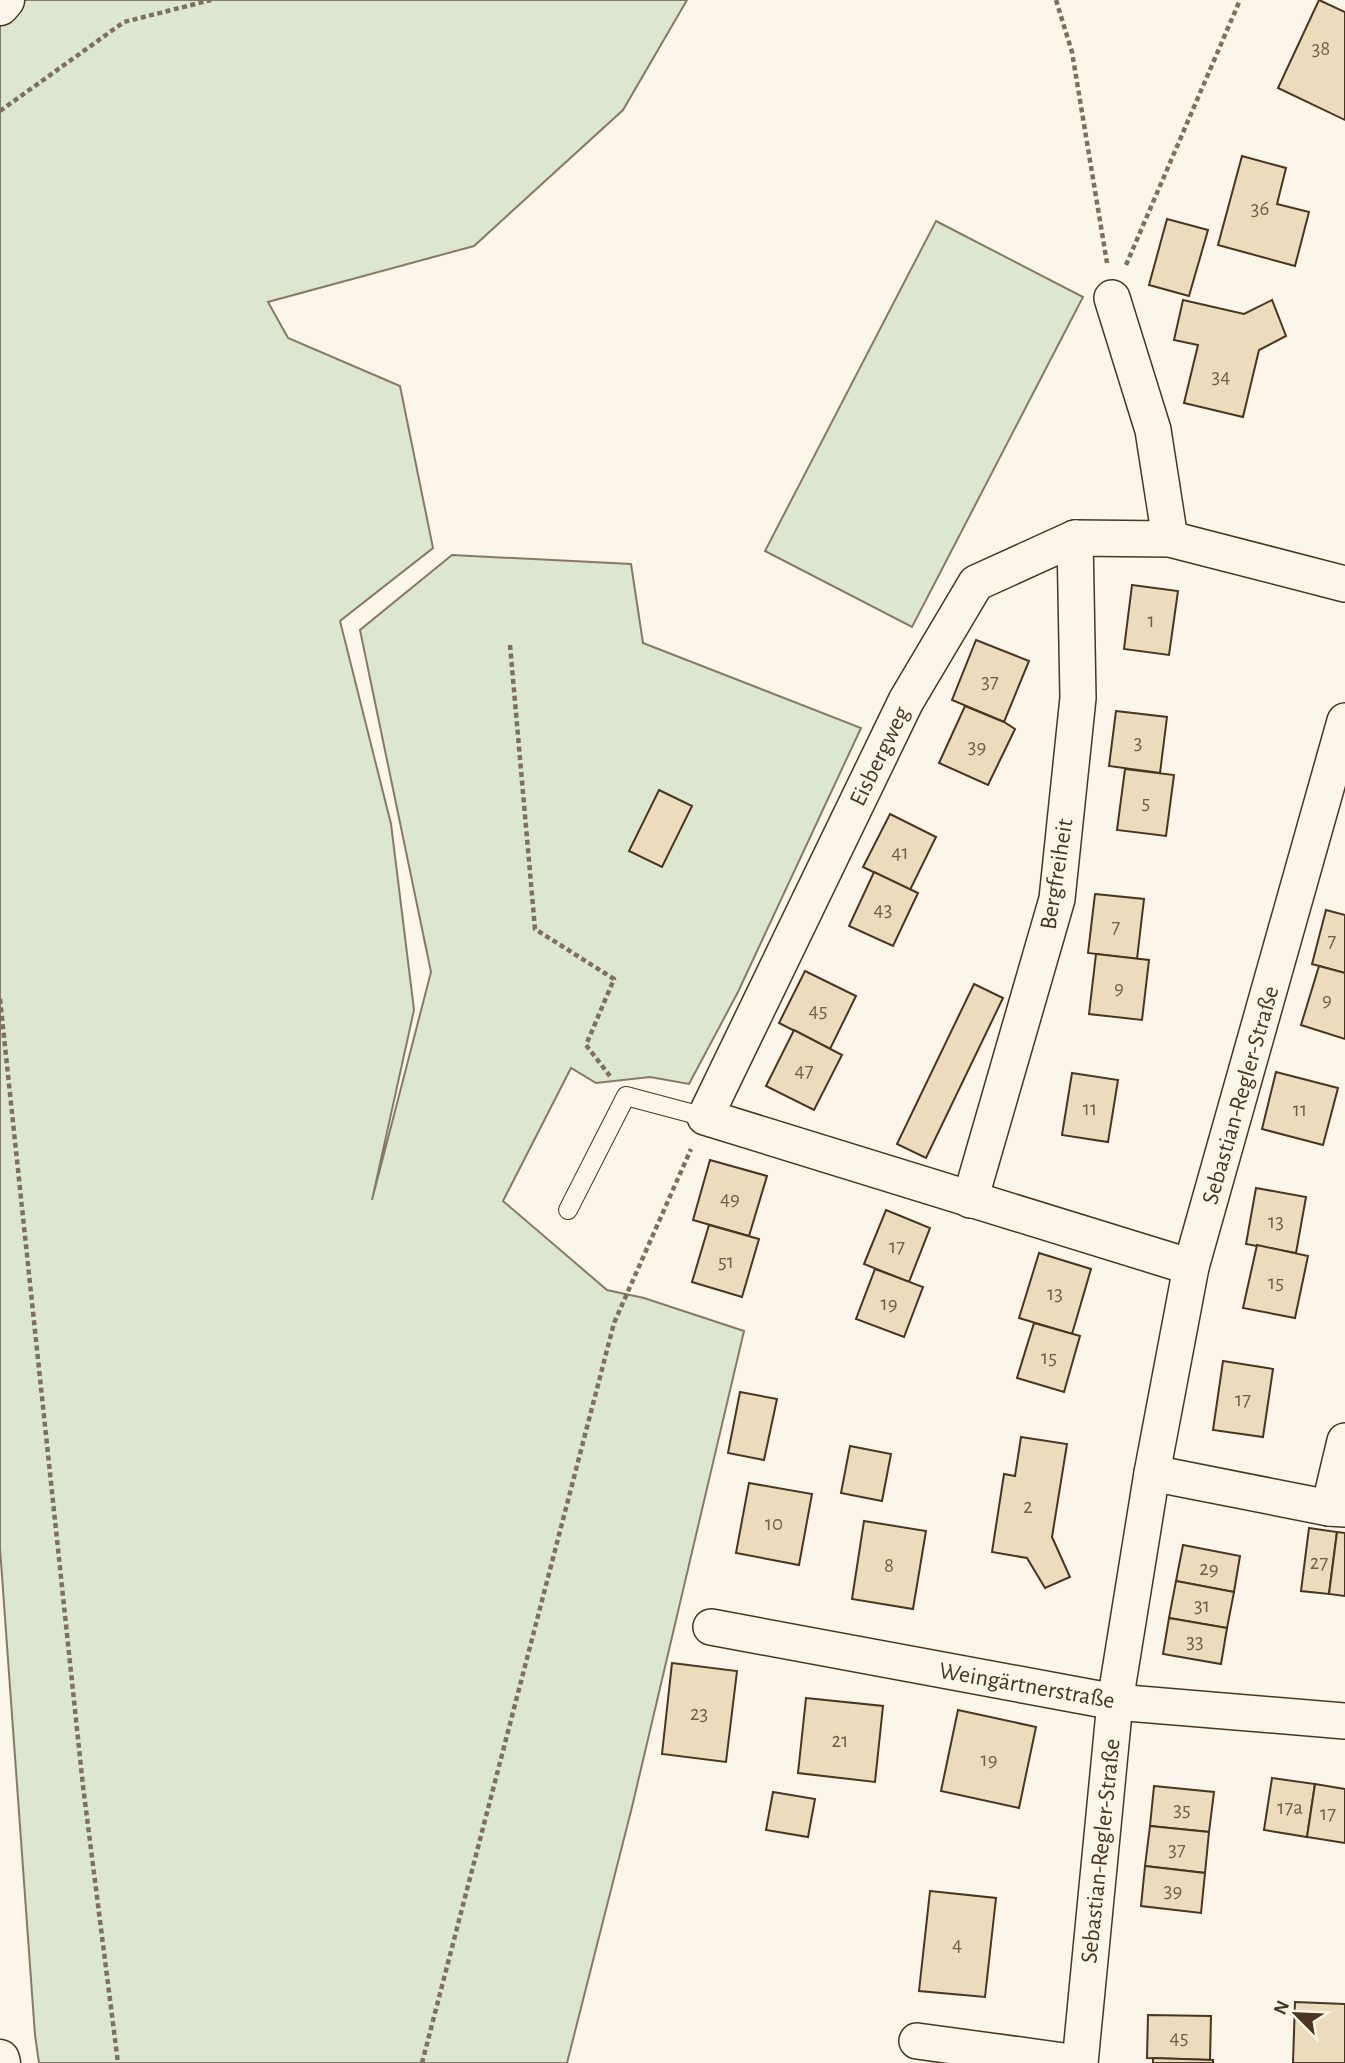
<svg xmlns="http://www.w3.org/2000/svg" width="1345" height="2063" viewBox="0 0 1345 2063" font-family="'Alegreya Sans',sans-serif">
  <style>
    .green { fill: #dce7d0; stroke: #887966; stroke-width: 2 }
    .building { fill: #ecdcbc; stroke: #4a3520; stroke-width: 2 }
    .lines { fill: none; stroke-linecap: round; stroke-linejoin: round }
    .service-casing { stroke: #4a3520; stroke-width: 20 }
    .minor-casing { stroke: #4a3520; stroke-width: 38 }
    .secondary-casing { stroke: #4a3520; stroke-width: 41 }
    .primary-casing { stroke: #4a3520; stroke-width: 41 }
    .path { stroke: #7f6f5c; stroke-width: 4.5; stroke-dasharray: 5 3.5; stroke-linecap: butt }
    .service { stroke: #fbf6e9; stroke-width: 18 }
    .minor { stroke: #fbf6e9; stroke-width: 35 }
    .secondary { stroke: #fbf6e9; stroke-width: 38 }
    .primary { stroke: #fbf6e9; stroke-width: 38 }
    .labels { text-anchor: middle; stroke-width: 5; stroke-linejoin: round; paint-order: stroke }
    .number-label { font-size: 21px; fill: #725f47 }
    .street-label { font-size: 24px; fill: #4a3520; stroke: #fbf6e9 }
  </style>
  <rect width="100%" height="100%" fill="#fbf6e9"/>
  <g class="green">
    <path d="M0 0H687L623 110 474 246 268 302 288 338 400 386 433 548 340 621 391 824 414 1010 372 1200 431 972 360 630 452 555 631 564 643 643 861 728 738 992 689 1084 650 1077 596 1083 571 1068 503 1201 607 1290 644 1298 744 1331 632 1807 567 2063H39L35 2035 0 1548Z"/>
    <path d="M936 221 1083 297 912 627 765 551Z"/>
  </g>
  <g class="building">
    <path d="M1319 0 1345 12V120L1278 88Z"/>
    <path d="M1242 156 1286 168 1277 204 1309 212 1295 266 1218 245Z"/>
    <path d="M1167 219 1208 230 1189 296 1149 285Z"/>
    <path d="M1183 300 1244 314 1272 300 1286 336 1259 350 1243 417 1184 403 1198 345 1174 340Z"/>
    <path d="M1132 585 1178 591 1169 655 1124 649Z"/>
    <path d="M976 640 1029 661 1004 722 952 700Z"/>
    <path d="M965 706 1004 722 1015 729 988 785 939 763Z"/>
    <path d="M1116 711 1167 717 1160 773 1109 766Z"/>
    <path d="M1125 769 1174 775 1166 836 1117 830Z"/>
    <path d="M659 790 692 806 662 867 629 851Z"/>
    <path d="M890 814 936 837 910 890 863 867Z"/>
    <path d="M874 872 918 893 893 946 849 926Z"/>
    <path d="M1095 894 1144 899 1137 959 1088 953Z"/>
    <path d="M1326 910 1345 915V973L1312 964Z"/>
    <path d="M1096 954 1149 960 1142 1020 1089 1014Z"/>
    <path d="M1319 966 1345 973V1039L1301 1025Z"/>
    <path d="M805 971 856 996 830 1049 779 1023Z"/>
    <path d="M974 984 1003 998 926 1158 897 1144Z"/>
    <path d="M794 1030 842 1055 814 1110 766 1086Z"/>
    <path d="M1276 1072 1338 1088 1323 1145 1262 1129Z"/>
    <path d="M1072 1073 1118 1080 1108 1142 1062 1135Z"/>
    <path d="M710 1160 767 1176 749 1236 693 1220Z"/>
    <path d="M1256 1188 1306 1197 1296 1253 1246 1244Z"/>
    <path d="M886 1210 930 1228 909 1282 864 1264Z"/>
    <path d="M709 1225 759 1239 742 1297 692 1282Z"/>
    <path d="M1257 1245 1308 1256 1295 1318 1243 1308Z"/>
    <path d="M1039 1253 1091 1269 1072 1334 1019 1318Z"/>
    <path d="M875 1269 923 1287 904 1337 856 1319Z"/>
    <path d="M1034 1323 1080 1336 1064 1392 1017 1378Z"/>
    <path d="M1223 1361 1273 1369 1263 1437 1213 1430Z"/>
    <path d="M740 1392 777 1399 764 1460 728 1453Z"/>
    <path d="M1021 1437 1067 1444 1052 1537 1070 1577 1045 1588 1027 1558 992 1552 1004 1474 1015 1476Z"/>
    <path d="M850 1446 891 1454 882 1501 841 1493Z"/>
    <path d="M749 1483 812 1494 799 1565 736 1553Z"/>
    <path d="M864 1521 926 1531 913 1609 852 1599Z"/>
    <path d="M1309 1528 1337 1532 1329 1594 1301 1591Z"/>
    <path d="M1337 1532 1345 1533V1596L1329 1594Z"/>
    <path d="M1183 1545 1240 1556 1234 1592 1176 1581Z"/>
    <path d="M1176 1581 1234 1592 1227 1628 1169 1618Z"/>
    <path d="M1169 1618 1227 1628 1221 1664 1163 1654Z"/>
    <path d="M672 1663 737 1671 726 1762 662 1754Z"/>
    <path d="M806 1698 883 1706 875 1782 798 1773Z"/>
    <path d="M958 1710 1036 1727 1019 1808 941 1791Z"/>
    <path d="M1272 1778 1315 1784 1307 1837 1264 1830Z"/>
    <path d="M1315 1784 1345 1789V1843L1307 1837Z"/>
    <path d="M1154 1786 1214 1792 1209 1832 1150 1826Z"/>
    <path d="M773 1792 815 1799 808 1837 766 1830Z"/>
    <path d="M1150 1826 1209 1832 1205 1873 1145 1866Z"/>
    <path d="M1145 1866 1205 1873 1201 1913 1141 1906Z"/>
    <path d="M930 1891 996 1898 985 1997 919 1991Z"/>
    <path d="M1295 2002 1345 2004V2063H1293Z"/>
    <path d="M1148 2015 1211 2016 1210 2060 1147 2058Z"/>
    <path d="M1153 2058 1213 2060V2063H1153Z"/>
  </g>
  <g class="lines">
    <g class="service-casing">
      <path id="service" d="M568 1210 626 1096 705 1117"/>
    </g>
    <g class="minor-casing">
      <g id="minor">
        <path d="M1112 298 1153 430 1170 539"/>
        <path d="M970 1200 1057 899 1078 698 1075 538"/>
        <path d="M1191 1267 705 1117 906 701 976 583 1075 538 1170 539 1345 584"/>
        <path d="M1152 1473 1329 1508 1345 1509"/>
        <path d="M1329 1508 1345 1441"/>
        <path d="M711 1627 1115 1702 1345 1721"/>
        <path d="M917 2041 1078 2063"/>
        <path d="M1080 2063 1115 1702 1152 1473 1191 1267 1345 721"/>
      </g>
    </g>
    <g class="secondary-casing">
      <path id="secondary" d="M0 6 5 0"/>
    </g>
    <g class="primary-casing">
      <path id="primary" d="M0 2059 1 2063"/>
    </g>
    <g class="path">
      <path d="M1056 0 1072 52 1107 263"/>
      <path d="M0 111 124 22 211 0"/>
      <path d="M1126 265 1240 0"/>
      <path d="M510 645 535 929 614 979 586 1045 610 1076"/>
      <path d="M0 999 83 1786 118 2063"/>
      <path d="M422 2063 614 1323 691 1149"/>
    </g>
    <use href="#service" class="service"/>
    <use href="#minor" class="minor"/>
    <use href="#secondary" class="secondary"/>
    <use href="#primary" class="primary"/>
  </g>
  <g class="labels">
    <g class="number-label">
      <text x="1321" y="55">38</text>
      <text x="1260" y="215">36</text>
      <text x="1221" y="383">34</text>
      <text x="1151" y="627">1</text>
      <text x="990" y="688">37</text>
      <text x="1138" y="749">3</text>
      <text x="977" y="753">39</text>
      <text x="1146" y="809">5</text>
      <text x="900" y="859">41</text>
      <text x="883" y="916">43</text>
      <text x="1116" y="933">7</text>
      <text x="1332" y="947">7</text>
      <text x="1119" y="994">9</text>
      <text x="1327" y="1006">9</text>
      <text x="818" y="1017">45</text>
      <text x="804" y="1077">47</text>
      <text x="1090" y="1115">11</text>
      <text x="1300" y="1116">11</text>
      <text x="730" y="1205">49</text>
      <text x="1276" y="1228">13</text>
      <text x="897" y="1253">17</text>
      <text x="726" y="1268">51</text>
      <text x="1276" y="1289">15</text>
      <text x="1055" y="1300">13</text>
      <text x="889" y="1310">19</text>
      <text x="1049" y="1364">15</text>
      <text x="1243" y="1406">17</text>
      <text x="1028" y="1513">2</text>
      <text x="774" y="1530">10</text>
      <text x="1319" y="1569">27</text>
      <text x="889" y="1572">8</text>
      <text x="1209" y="1575">29</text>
      <text x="1202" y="1612">31</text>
      <text x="1195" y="1648">33</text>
      <text x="699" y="1720">23</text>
      <text x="840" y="1747">21</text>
      <text x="989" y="1766">19</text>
      <text x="1290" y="1814">17a</text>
      <text x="1182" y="1816">35</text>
      <text x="1328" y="1820">17</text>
      <text x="1177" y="1856">37</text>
      <text x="1173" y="1897">39</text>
      <text x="957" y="1951">4</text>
      <text x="1179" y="2044">45</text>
    </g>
    <g class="street-label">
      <text transform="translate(879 756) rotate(-64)" y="8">Eisbergweg</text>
      <text transform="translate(1056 874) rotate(-81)" y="8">Bergfreiheit</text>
      <text transform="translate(1240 1095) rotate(-74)" y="8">Sebastian-Regler-Straße</text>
      <text transform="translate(1027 1685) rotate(10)" y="8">Weingärtnerstraße</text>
      <text transform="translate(1100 1851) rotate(-84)" y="8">Sebastian-Regler-Straße</text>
    </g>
  </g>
  <g transform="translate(1296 2014) rotate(294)" stroke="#fbf6e9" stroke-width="5" paint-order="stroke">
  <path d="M0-5L12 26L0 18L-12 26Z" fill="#4a3520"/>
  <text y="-10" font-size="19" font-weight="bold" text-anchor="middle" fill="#4a3520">N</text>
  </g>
</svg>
